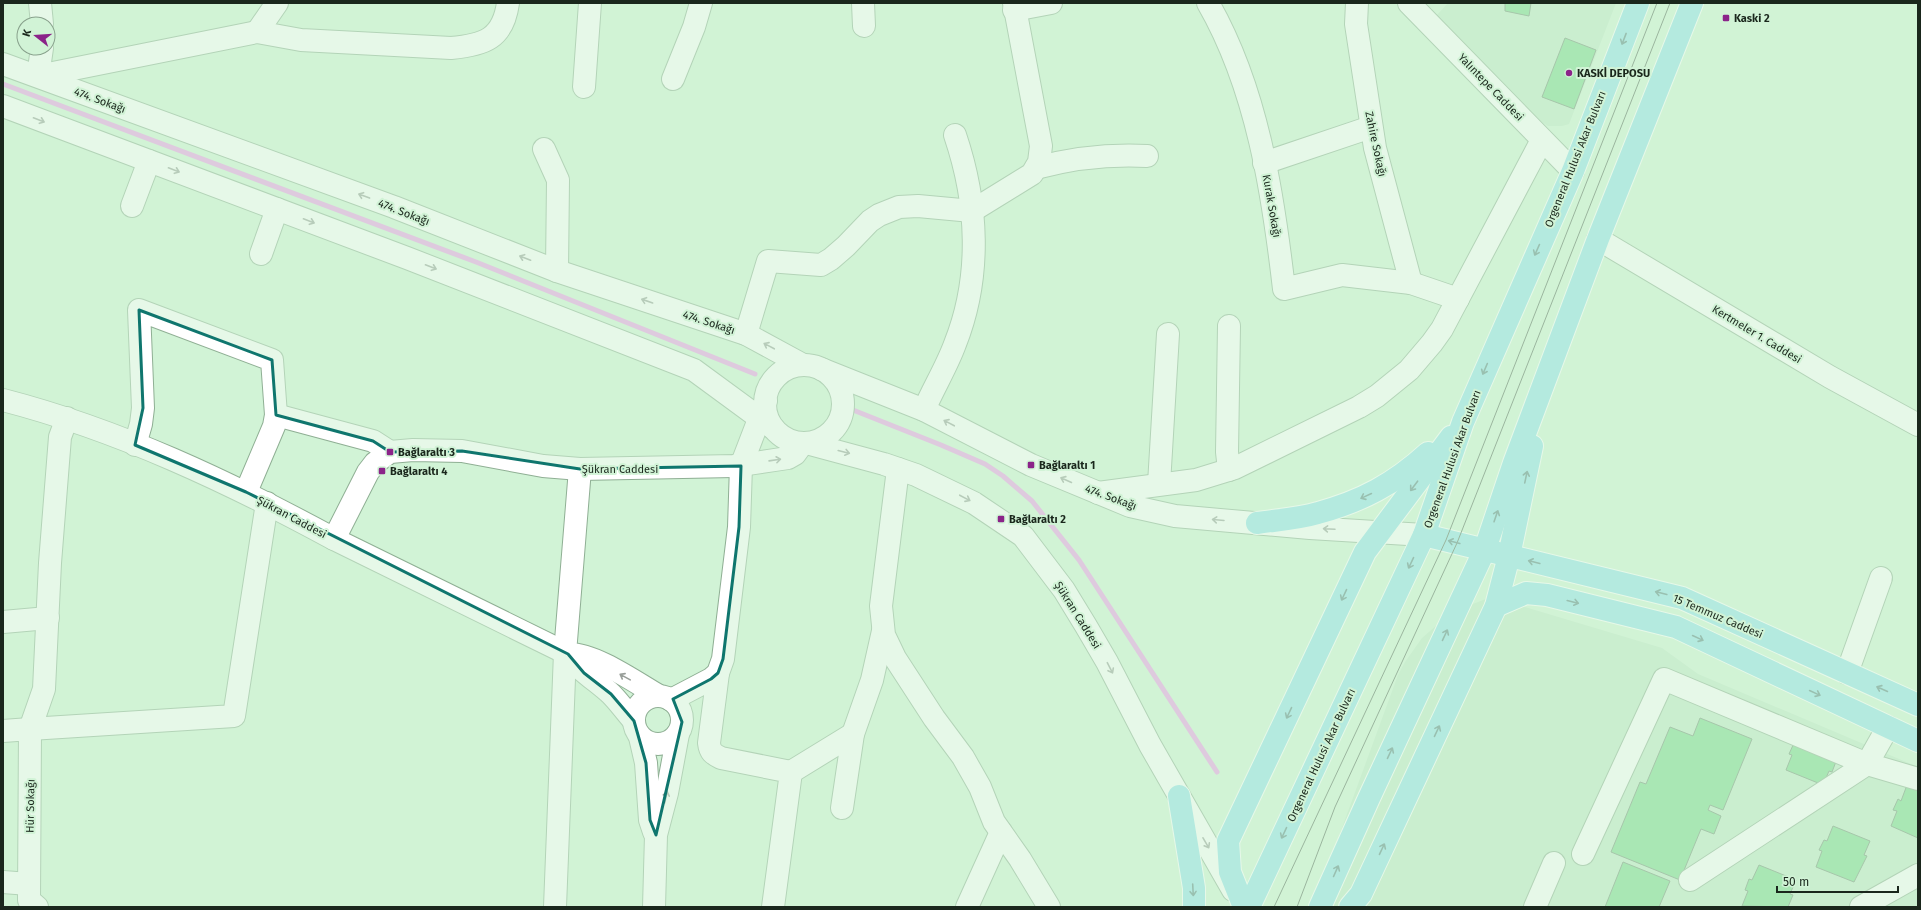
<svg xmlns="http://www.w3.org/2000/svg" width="1921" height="910" viewBox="0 0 1921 910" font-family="'Fira Sans',sans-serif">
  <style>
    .built { fill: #c1e8c7 }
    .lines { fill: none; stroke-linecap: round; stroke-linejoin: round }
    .stream { stroke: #ee99e8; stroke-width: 5 }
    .building { fill: #78d98c; stroke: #729177 }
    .minor-casing { stroke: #8faf94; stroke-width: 24 }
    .major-casing { stroke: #fff; stroke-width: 24 }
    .minor { stroke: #fff; stroke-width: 22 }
    .major { stroke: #91e0ec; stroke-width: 22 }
    .tram { stroke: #586c5b; stroke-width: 1 }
    .oneway { stroke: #568484 }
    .oneway2 { stroke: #989e99 }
    .marked { fill: none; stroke: #0f766e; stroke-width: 3; stroke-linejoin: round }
    .poi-dot { fill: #8b2389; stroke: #d1f3d6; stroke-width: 1.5 }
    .labels { text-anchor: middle; stroke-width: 4; stroke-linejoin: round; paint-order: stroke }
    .poi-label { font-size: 11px; font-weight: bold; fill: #1a271c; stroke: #d1f3d6; text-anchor: start }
    .street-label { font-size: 11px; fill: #1a271c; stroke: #d1f3d6 }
  </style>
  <rect width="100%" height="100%" fill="#d1f3d6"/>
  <g class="built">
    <path d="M1448 3H1616L1569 124 1562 126H1548L1536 118 1437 15Z"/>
    <path d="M1491 597 1662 648 1698 674 1918 767V907H1313L1398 675 1405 662 1422 638 1445 618 1460 609Z"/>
  </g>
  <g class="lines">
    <g class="stream">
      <path d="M3 84 476 262 755 374"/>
      <path d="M853 410 941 445 985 464 1003 476 1032 501 1079 560 1217 772"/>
    </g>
  </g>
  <g class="building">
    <path d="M1505 3H1531L1529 16 1505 11Z"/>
    <path d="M1565 38 1596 50 1574 109 1542 97Z"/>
    <path d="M1700 718 1752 739 1723 810 1710 805 1708 810 1721 816 1714 834 1701 829 1680 880 1611 852 1640 782 1646 784 1670 727 1693 736Z"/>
    <path d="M1794 743 1837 759 1832 772 1829 771 1823 785 1786 770 1792 755 1789 754Z"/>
    <path d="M1907 785 1918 790V838L1891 826 1897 811 1893 810 1898 799 1901 801Z"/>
    <path d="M1833 826 1870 841 1864 855 1867 856 1854 882 1816 867 1822 851 1819 850 1824 840 1827 841Z"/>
    <path d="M1623 862 1670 881 1659 907H1605Z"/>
    <path d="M1759 865 1796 880 1790 894 1793 895 1788 907 1742 906 1748 891 1745 890 1749 879 1752 880Z"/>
  </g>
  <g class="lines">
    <g class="minor-casing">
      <g id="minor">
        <path d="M40 3 42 24"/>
        <path d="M863 3 864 26"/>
        <path d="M1208 3C1257 88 1273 193 1284 289L1342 275 1411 283 1458 299"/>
        <path d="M1357 3 1356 24 1375 148 1411 283"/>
        <path d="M1409 3 1573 171"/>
        <path d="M1014 10 1051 3"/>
        <path d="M257 32 277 3"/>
        <path d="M42 48 38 76 257 32 301 40 451 48C484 45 503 39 508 3"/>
        <path d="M3 64 394 207 557 271 746 334 803 365"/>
        <path d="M673 79 694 27 701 3"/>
        <path d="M584 87 590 3"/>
        <path d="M3 106 407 258 694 370 773 428"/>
        <path d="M544 149 558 180 557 271"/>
        <path d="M1264 163 1371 127"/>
        <path d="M1036 168C1073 158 1108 154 1147 156"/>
        <path d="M132 206 149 161"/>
        <path d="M1598 239 1830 377 1918 425"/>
        <path d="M261 254 277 209"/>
        <path d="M746 334 768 261 821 265 831 259 846 246 870 221 879 215 899 207 918 206 972 211 1032 174 1039 162 1041 146 1014 3"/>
        <circle cx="804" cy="404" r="39"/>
        <path d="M821 369 924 410 1031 465 1130 506 1175 516 1310 528 1424 535"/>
        <path d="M3 400C119 430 229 482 334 539L368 472 375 463 390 452 413 450 462 451 543 466 580 469 734 466 788 458 795 454 803 443"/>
        <path d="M924 410C934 387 947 366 955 344 982 276 978 203 955 135"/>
        <path d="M276 415 373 441 390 452"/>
        <path d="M67 418 60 437 50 563 44 689 30 729 234 716 267 503"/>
        <path d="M806 443 884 464 916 475 974 503 1023 536 1064 590 1086 626 1107 662 1150 745 1233 890"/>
        <path d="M135 445 141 424 143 408 139 310 272 360 276 415 274 426 246 492"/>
        <path d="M898 469 881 606 884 635 895 658 934 718 963 757 980 787 994 822 1020 859 1049 907"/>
        <path d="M1229 470 1227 452 1229 326"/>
        <path d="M1159 484 1168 334"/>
        <path d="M1098 493 1196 480 1235 468 1359 407 1377 396 1409 370 1432 343 1442 329 1542 140"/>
        <path d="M334 539 568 654C594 653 635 682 659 696"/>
        <path d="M3 622 48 618"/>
        <path d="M568 654C579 671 596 680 611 694 619 702 626 712 634 721"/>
        <path d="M718 673 709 743C710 752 713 754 721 758L791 772 773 907"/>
        <path d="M1847 673 1881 578"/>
        <circle cx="658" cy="720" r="24"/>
        <path d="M671 700 711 679 718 673 723 659 739 527 741 466 766 401"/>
        <path d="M3 731 30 729 29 900 37 907"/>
        <path d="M640 737 646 763 650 820 654 832"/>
        <path d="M791 772 853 734"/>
        <path d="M842 808 853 734 872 680 883 631"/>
        <path d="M1583 854 1664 679 1867 764 1918 779"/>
        <path d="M1690 880 1867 764 1888 727"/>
        <path d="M3 882 29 884"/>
        <path d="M555 907 565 653 580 469"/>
        <path d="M654 907 656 835 667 793 678 734"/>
        <path d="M967 907 1001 832"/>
        <path d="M1535 907 1554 863"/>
        <path d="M1861 907 1918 875"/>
      </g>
    </g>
    <g class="major-casing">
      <g id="major">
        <path d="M1257 523C1277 520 1298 519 1318 513 1362 501 1394 484 1428 453"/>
        <path d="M1424 535 1682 598 1918 705"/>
        <path d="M1496 606 1526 593 1547 595 1676 627 1918 741"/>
        <path d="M1179 796 1194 888V907"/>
        <path d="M1244 907 1230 872 1228 841 1365 552 1451 437"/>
        <path d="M1249 907 1424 535 1463 422 1573 171 1638 3"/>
        <path d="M1320 907 1369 798 1485 549 1514 463 1598 239 1692 3"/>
        <path d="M1350 907 1361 894 1496 606 1509 556 1532 446"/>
      </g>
    </g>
    <use href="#minor" class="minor"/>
    <use href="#major" class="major"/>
    <g class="tram">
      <path d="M1274 907 1446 540 1657 3"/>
      <path d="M1297 907 1335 807 1457 543 1670 3"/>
    </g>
  </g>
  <defs><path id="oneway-shaft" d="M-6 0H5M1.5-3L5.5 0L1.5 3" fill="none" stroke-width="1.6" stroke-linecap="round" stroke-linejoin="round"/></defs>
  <g class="oneway">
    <use href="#oneway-shaft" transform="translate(1624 39) rotate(111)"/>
    <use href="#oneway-shaft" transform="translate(1537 250) rotate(114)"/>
    <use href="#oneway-shaft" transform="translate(1485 369) rotate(113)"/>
    <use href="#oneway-shaft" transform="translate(1526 477) rotate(-78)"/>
    <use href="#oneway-shaft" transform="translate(1414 486) rotate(127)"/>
    <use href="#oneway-shaft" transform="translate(1366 496) rotate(155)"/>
    <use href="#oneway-shaft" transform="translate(1496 516) rotate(-71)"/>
    <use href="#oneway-shaft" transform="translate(1454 542) rotate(-166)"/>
    <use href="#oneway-shaft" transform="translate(1534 562) rotate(-166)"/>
    <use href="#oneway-shaft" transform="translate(1411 563) rotate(115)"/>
    <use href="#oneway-shaft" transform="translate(1661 593) rotate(-166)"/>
    <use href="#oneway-shaft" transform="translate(1344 595) rotate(115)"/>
    <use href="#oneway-shaft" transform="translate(1573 602) rotate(14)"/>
    <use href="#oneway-shaft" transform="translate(1445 635) rotate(-65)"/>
    <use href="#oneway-shaft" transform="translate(1698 638) rotate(25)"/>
    <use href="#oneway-shaft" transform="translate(1882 689) rotate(-156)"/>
    <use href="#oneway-shaft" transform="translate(1815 693) rotate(25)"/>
    <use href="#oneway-shaft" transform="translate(1289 713) rotate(115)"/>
    <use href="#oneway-shaft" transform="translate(1437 731) rotate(-65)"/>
    <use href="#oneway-shaft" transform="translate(1390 753) rotate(-65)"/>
    <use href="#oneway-shaft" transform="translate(1284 833) rotate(115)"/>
    <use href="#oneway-shaft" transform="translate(1382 849) rotate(-65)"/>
    <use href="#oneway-shaft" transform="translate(1336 871) rotate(-66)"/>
    <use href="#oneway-shaft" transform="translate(1193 890) rotate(87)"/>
  </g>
  <g class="oneway2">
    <use href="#oneway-shaft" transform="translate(39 120) rotate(21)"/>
    <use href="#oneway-shaft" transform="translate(174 170) rotate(21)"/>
    <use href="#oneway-shaft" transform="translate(364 196) rotate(-160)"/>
    <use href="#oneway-shaft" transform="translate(309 221) rotate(21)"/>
    <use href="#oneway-shaft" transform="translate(525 258) rotate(-159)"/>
    <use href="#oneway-shaft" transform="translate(431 267) rotate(21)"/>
    <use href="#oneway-shaft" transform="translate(647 301) rotate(-161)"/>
    <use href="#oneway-shaft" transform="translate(769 346) rotate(-152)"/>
    <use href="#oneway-shaft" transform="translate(949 423) rotate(-152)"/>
    <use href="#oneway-shaft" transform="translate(844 452) rotate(14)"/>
    <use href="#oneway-shaft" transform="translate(775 460) rotate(-8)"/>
    <use href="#oneway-shaft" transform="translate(1066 480) rotate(-156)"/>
    <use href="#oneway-shaft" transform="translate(965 498) rotate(28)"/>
    <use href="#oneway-shaft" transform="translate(1218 520) rotate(-175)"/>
    <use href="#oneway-shaft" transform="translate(1329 529) rotate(-177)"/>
    <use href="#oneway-shaft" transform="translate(1110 668) rotate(63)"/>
    <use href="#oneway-shaft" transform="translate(625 677) rotate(-151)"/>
    <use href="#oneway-shaft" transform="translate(666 797) rotate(-78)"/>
    <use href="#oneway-shaft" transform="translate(1206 843) rotate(60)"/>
  </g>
  <path d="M0 0H1921V910H0ZM139 310 272 360 276 415 373 441 390 452 462 451 580 469 741 466 739 527 723 659 718 673 711 679 673 699 682 722 656 835 650 820 646 763 634 721 611 694 584 673 568 654 246 492 135 445 143 408Z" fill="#d1f3d6" fill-opacity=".55" fill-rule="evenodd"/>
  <path class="marked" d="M139 310 272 360 276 415 373 441 390 452 462 451 580 469 741 466 739 527 723 659 718 673 711 679 673 699 682 722 656 835 650 820 646 763 634 721 611 694 584 673 568 654 246 492 135 445 143 408Z"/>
  <g class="poi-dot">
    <rect x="1722" y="14" width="8" height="8" rx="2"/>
    <circle cx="1569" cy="73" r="4"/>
    <rect x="386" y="448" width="8" height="8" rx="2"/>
    <rect x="1027" y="461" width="8" height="8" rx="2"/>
    <rect x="378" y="467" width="8" height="8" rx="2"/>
    <rect x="997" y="515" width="8" height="8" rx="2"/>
  </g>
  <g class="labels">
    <g class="poi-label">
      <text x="1734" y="22">Kaski 2</text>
      <text x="1577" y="77">KASKİ DEPOSU</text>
      <text x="398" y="456">Bağlaraltı 3</text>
      <text x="1039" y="469">Bağlaraltı 1</text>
      <text x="390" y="475">Bağlaraltı 4</text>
      <text x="1009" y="523">Bağlaraltı 2</text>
    </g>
    <g class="street-label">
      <text transform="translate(1491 87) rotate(46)" y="4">Yalıntepe Caddesi</text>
      <text transform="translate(100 100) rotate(20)" y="4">474. Sokağı</text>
      <text transform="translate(1376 144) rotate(78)" y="4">Zahire Sokağı</text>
      <text transform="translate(1575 159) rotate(-68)" y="4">Orgeneral Hulusi Akar Bulvarı</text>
      <text transform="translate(1272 206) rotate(80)" y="4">Kurak Sokağı</text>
      <text transform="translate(404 212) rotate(21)" y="4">474. Sokağı</text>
      <text transform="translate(709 322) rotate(18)" y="4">474. Sokağı</text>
      <text transform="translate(1757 334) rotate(31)" y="4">Kertmeler 1. Caddesi</text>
      <text transform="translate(1452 459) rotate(-70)" y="4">Orgeneral Hulusi Akar Bulvarı</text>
      <text x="620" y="473">Şükran Caddesi</text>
      <text transform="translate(1111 497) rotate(20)" y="4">474. Sokağı</text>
      <text transform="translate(292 517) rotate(28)" y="4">Şükran Caddesi</text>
      <text transform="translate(1078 615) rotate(58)" y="4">Şükran Caddesi</text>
      <text transform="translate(1718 616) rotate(23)" y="4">15 Temmuz Caddesi</text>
      <text transform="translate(1321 755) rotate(-65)" y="4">Orgeneral Hulusi Akar Bulvarı</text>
      <text transform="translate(30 806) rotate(-89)" y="4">Hür Sokağı</text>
    </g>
  </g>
  <rect width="1921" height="910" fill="none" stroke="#1a271c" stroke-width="8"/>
  <g transform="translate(36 36) rotate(287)"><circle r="19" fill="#d1f3d6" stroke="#88a18c"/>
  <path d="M0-3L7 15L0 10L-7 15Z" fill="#8b2389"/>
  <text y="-6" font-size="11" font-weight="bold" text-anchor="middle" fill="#1a271c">K</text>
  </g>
  <path d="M1777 886v6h121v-6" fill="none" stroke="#1a271c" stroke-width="2"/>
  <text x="1783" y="886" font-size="12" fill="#1a271c" stroke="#d1f3d6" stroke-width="3" paint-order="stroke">50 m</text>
</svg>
